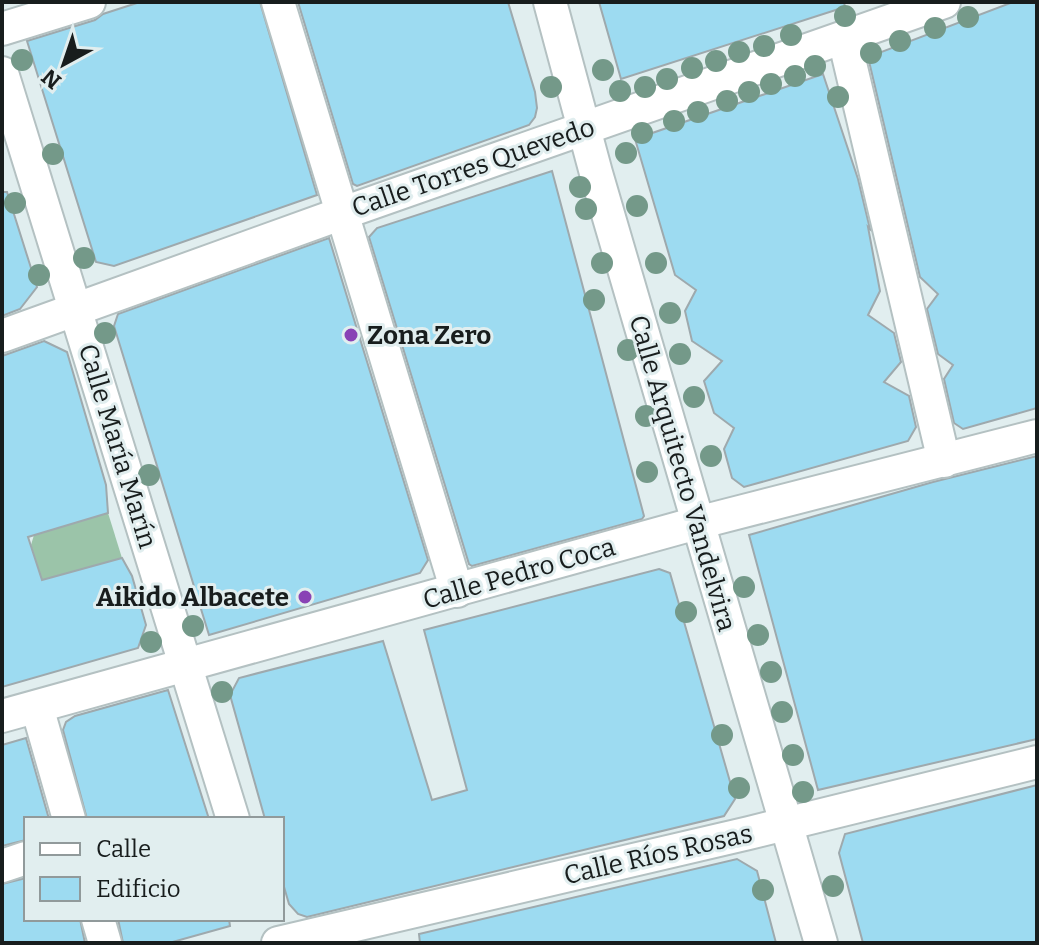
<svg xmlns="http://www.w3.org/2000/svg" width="1039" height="945" viewBox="0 0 1039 945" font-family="Bitter,serif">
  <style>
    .green { fill: #9bc4a9 }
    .building { fill: #9ddbf1; stroke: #9ea9ad; stroke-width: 2 }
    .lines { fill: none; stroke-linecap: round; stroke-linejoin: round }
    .minor-casing { stroke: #b4c1c2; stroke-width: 36 }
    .minor { stroke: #fff; stroke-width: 32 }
    .tree { fill: #749989 }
    .poi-dot { fill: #8942b5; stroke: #e1eeef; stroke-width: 3 }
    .labels { text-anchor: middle; stroke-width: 6; stroke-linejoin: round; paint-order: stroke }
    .street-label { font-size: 26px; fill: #181d1d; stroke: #e1eeef }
    .poi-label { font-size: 26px; font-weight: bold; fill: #181d1d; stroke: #e1eeef; text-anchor: start }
  </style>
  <rect width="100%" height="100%" fill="#e1eeef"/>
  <path class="green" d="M108 513 122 558 42 580 31 545 34 535Z"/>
  <g class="building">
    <path d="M140 2H260L317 195 114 266 96 262 27 41 95 20 103 14Z"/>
    <path d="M298 2H508L535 92 537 108 535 117 529 125 357 186 353 184Z"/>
    <path d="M599 2H844L845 7 621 79Z"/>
    <path d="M1013 2H1037V408L963 429 954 423 944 379 953 365 938 354 927 309 938 294 920 277 868 57Z"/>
    <path d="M823 74 858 179 870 229 868 227 880 291 868 315 894 333 901 362 884 382 909 396 916 427 908 441 744 487 732 478 724 449 734 428 714 413 704 381 722 361 692 341 685 311 696 290 675 275 635 139Z"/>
    <path d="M552 171 644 516 642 519 472 566 469 564 369 237 377 228Z"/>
    <path d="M2 192H7L37 287 20 309 2 316Z"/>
    <path d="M329 238 428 560 420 573 209 635 114 326 118 314Z"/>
    <path d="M44 341 67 352 106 485 108 513 28 537 42 580 122 558 132 576 146 625 138 648 2 687V356Z"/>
    <path d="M1037 456V739L818 790 749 535 933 482Z"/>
    <path d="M659 569 670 573 735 799 724 816 307 917 298 914 289 904 282 880V819H265L230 695 239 678 383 641 432 800 467 790 424 630Z"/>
    <path d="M168 690 209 819H87L63 730 66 722 75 716Z"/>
    <path d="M26 738 49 819H26V840L2 846V745Z"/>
    <path d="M1037 785V943H863L839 853 845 834Z"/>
    <path d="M737 859 757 871 776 943H420L419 934Z"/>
    <path d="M26 878V919H80L85 943H2V884Z"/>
    <path d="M118 919H229L230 926 169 943H123Z"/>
  </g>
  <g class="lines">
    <g class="minor-casing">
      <g id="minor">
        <path d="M278 2 457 591"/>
        <path d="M550 2 596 173 821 943"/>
        <path d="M2 29 89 2"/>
        <path d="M844 38 944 461"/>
        <path d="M2 73 233 819"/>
        <path d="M2 336 343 213 944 2"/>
        <path d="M37 707 69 819"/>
        <path d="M2 716 697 523 1037 436"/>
        <path d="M2 866 26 858"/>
        <path d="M98 919 105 943"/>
        <path d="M278 943 749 833 1037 762"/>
      </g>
    </g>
    <use href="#minor" class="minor"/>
  </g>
  <g class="tree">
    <circle cx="845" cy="16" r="11"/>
    <circle cx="968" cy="17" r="11"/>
    <circle cx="935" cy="28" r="11"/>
    <circle cx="791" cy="35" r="11"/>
    <circle cx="900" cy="41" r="11"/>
    <circle cx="764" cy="46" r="11"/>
    <circle cx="739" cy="52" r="11"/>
    <circle cx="871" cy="53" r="11"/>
    <circle cx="22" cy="60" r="11"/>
    <circle cx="716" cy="61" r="11"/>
    <circle cx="815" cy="66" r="11"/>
    <circle cx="692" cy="68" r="11"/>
    <circle cx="603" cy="70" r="11"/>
    <circle cx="795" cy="76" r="11"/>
    <circle cx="667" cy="79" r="11"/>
    <circle cx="771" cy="84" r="11"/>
    <circle cx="551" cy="87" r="11"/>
    <circle cx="645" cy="87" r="11"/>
    <circle cx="620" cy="91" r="11"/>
    <circle cx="749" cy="92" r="11"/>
    <circle cx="838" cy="97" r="11"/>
    <circle cx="727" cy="101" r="11"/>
    <circle cx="698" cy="112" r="11"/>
    <circle cx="674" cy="121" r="11"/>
    <circle cx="642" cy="133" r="11"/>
    <circle cx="626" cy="153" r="11"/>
    <circle cx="53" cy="154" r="11"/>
    <circle cx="580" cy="187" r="11"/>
    <circle cx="15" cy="203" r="11"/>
    <circle cx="637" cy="206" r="11"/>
    <circle cx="586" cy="209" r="11"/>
    <circle cx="84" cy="258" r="11"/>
    <circle cx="602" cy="263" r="11"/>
    <circle cx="656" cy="263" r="11"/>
    <circle cx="39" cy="275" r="11"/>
    <circle cx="594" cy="300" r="11"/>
    <circle cx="670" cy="313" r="11"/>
    <circle cx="105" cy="333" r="11"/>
    <circle cx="628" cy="350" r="11"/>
    <circle cx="680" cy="354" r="11"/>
    <circle cx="694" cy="397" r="11"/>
    <circle cx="646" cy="416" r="11"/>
    <circle cx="711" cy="456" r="11"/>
    <circle cx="647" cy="472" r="11"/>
    <circle cx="149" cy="475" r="11"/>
    <circle cx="744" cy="587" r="11"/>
    <circle cx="686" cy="612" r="11"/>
    <circle cx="193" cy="626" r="11"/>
    <circle cx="758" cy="635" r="11"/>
    <circle cx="151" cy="642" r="11"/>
    <circle cx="771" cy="672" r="11"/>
    <circle cx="222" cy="692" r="11"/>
    <circle cx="782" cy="712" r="11"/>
    <circle cx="722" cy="735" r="11"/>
    <circle cx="793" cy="755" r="11"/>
    <circle cx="739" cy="788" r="11"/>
    <circle cx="803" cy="792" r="11"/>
    <circle cx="833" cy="886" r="11"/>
    <circle cx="763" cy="890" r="11"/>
  </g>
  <g class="poi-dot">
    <circle cx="351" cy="335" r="8"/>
    <circle cx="305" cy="597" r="8"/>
  </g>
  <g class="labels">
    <g class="street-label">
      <text transform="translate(473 167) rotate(-19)" y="9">Calle Torres Quevedo</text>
      <text transform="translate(118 446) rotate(73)" y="9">Calle María Marín</text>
      <text transform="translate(683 473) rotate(74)" y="9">Calle Arquitecto Vandelvira</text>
      <text transform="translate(519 573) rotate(-16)" y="9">Calle Pedro Coca</text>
      <text transform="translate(658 854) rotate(-13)" y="9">Calle Ríos Rosas</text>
    </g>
    <g class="poi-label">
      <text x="367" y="344">Zona Zero</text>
      <text x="289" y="606" text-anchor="end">Aikido Albacete</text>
    </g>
  </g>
  <rect width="1039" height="945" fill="none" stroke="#181d1d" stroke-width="8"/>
  <rect x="24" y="817" width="260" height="104" fill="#e1eeef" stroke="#919a9b" stroke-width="2"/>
  <rect x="40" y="843" width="40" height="12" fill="#ffffff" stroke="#919a9b" stroke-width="2"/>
  <text x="96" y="857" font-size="24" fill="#181d1d">Calle</text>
  <rect x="40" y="877" width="40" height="24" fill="#9ddbf1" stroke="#919a9b" stroke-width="2"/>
  <text x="96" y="897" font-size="24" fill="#181d1d">Edificio</text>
  <g transform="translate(64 64) rotate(220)" stroke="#e1eeef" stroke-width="6" paint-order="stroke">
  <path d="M0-6L14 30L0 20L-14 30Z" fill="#181d1d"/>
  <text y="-12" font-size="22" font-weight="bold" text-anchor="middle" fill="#181d1d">N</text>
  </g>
</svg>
